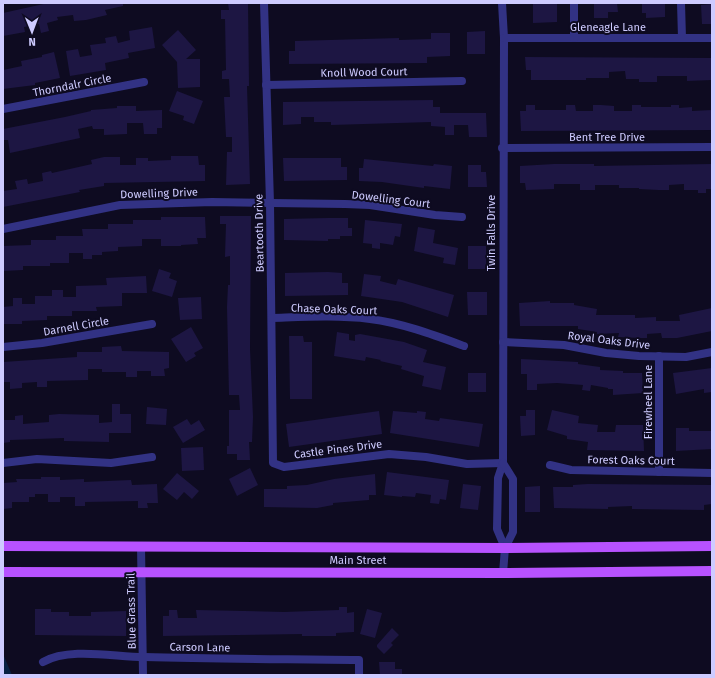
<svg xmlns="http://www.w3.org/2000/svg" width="715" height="678" viewBox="0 0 715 678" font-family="'Fira Sans',sans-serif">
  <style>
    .water { fill: #072043 }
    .building { fill: #1d1643 }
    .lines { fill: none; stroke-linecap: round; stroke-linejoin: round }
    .minor { stroke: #323284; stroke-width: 8 }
    .major { stroke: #b752ff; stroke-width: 10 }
    .labels { text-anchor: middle; stroke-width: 4; stroke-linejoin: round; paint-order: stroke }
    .street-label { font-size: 11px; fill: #cecbff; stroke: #0e0b21 }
  </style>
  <rect width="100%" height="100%" fill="#0e0b21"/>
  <path class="water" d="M3 654 12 675H3Z"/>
  <g class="building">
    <path d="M48 3H123V6L105 10 107 15 86 20 74 21 73 15 57 17 58 20 47 23 49 31 41 33 39 24 24 27 25 32 3 36V13Z"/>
    <path d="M228 3H248L249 86H247L250 184 226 185 227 152H232V137H226L224 97H230L229 79H222V71L226 70 225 19H221V10H229Z"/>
    <path d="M533 3H557V22L533 23Z"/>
    <path d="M617 3 618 12H608V18H594V4Z"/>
    <path d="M665 3V17L646 18V13H642V4Z"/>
    <path d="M712 4V24H702L701 5Z"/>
    <path d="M152 27 155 48 128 53 129 58 105 63 106 70 70 76 66 51 78 49 80 57 92 55 90 45 106 43 105 38 116 36 118 43 130 40 129 31Z"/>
    <path d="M178 30 196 50 186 59H200V87L178 88 177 62 162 45Z"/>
    <path d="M485 31V54H467V32Z"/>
    <path d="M431 33H450V56L427 57V63L289 64V51H295V41L399 38V40L431 39Z"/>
    <path d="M54 52 60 78 35 83V85L3 89V70L22 66 21 61 42 57V55Z"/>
    <path d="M525 57 712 58V80L687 81V76H657V82H639V79H626L625 71 609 72V78H586V80H531V70H526Z"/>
    <path d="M177 91 203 101 194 124 183 120 184 116 169 111Z"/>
    <path d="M433 100V107H440V113H486L487 137H469L468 125H454V135H445V127L431 126V122L331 125V122H314V117H301V124L283 125V102Z"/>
    <path d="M526 105H535V110H566V105H575L576 111H593V105H601L614 106V111H632V105H641V107H671V105H679V108L692 107V111L712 110V130L521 131 520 111H526Z"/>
    <path d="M117 106H136V111L162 110V128H157V134H144L143 123H127V134L104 135V129H93L92 126 78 129 80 138 10 153 8 140H3V129L65 117 91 111V110L117 108Z"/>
    <path d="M171 156H198L199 165H205V181L104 183V186L79 190 80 192 3 207V191L17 189 15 181 27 179 28 184 43 181 42 173 51 171 52 173 92 164 91 160 104 157H120V165H136V158H148V161L171 160Z"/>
    <path d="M283 158H341V167H347V180L284 181Z"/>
    <path d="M364 159 433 166 434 164 452 166 450 189 424 186V188L382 182 359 181V168H363Z"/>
    <path d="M554 164H594V166L712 164V189H706V193H698V190H684V184L669 185V190H659L639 189V188H619V185H595V190H580V184H554V189L526 190 525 183H520V166Z"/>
    <path d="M468 165H481V172H486L487 187H468Z"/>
    <path d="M220 216H251L250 349 253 417 252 442H249L250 460H237V454H227V446H229V410H240L239 395H229L227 307 228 285H230V256L225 257 226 224H220Z"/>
    <path d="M161 217H205L206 238H197L198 244 181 245V246H161V239H142V246L118 247V251L102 252V255H92V259H83V253H69V263H50V266H23V270L3 271V246L31 245V240H56V236H83L82 229H108V224H133V220H161Z"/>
    <path d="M328 218H348V228H352V236H340V239H328V241L284 240V219Z"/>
    <path d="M365 220 402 224 400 237 395 236 393 245 380 243V249L372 248V244L363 243Z"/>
    <path d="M418 227 435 230 433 243 458 248 455 265 443 263 444 258 414 251Z"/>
    <rect x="468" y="246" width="18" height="23"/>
    <path d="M159 269 171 273 169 278 177 281 172 297 152 291Z"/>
    <path d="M328 272 342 273V283H348V295L285 296V273Z"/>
    <path d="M364 274 381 276 380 281 396 285 398 279 454 295 448 317 402 302 361 296Z"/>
    <path d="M146 276 147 293H122V306L96 307 97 311H72V316H47V320L22 321V324H3V307L13 306V298H22V304H35V296H52V290H63V297H76V286L107 285 106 278Z"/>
    <path d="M467 292H487V315H468Z"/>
    <path d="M201 297 202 319 180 320 178 298Z"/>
    <path d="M550 301V303H574V305L597 309 596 315H635V318L656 317V321H680L679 315 712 308V331L677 338H662L661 333 647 334V338H641L618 337 619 333 597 334V332L578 329V326H520L519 303Z"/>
    <path d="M191 327 203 348 194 353 196 356 186 362 171 339Z"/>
    <path d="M337 332 349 334V340L355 341V335L360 334 404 342 427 350 423 362 446 367 441 390 422 386 424 376 401 369 402 366 380 361 381 360 366 357 365 361 334 356Z"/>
    <path d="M289 336H303L304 342H312V399H290Z"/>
    <path d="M121 346 122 351 169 352V368L164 369 165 376H151V371H137V377H126V372H102V369H88V380L47 381V387H37V382L22 383V388L10 389V382H3V362L77 357V352H102V347Z"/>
    <path d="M521 359 578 362V364L600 367V370L623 371V373H642L643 393 613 395V389H608V388L591 385 590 391 582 390 583 385 557 383 537 384V390H527V374H521Z"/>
    <path d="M712 368V392L704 393V389L676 394 673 373Z"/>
    <rect x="468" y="373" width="18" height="19"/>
    <path d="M112 404H120V414H131V433H109V442L64 441V438L10 440V442L3 443V420H15V416L23 415V424L49 422V415L59 414 99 415V423L112 422Z"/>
    <path d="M147 407 167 409 166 425 146 424Z"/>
    <path d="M526 410H535V435L521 436 520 416H526Z"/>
    <path d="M552 410 579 416 578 423 598 425 597 432H615L616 425H643L644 451 587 450 588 442 567 439V436L547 430Z"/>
    <path d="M379 411 382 434 289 447 286 424Z"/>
    <path d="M393 411 417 413V411L426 412 425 419 439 421 440 418 483 424 479 447 390 433Z"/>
    <path d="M187 419 191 425 199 420 205 430 183 443 173 427Z"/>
    <path d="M676 428H689V431H712V449L676 451Z"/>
    <path d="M203 447 204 470 182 471 181 448Z"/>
    <path d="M250 468 258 485 237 496 229 479Z"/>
    <path d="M387 472 449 480 446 500 440 499 439 504 430 503 431 495 416 493 415 497 402 496V497L384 495Z"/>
    <path d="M177 473 199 491 192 499 184 492 177 500 163 489Z"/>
    <path d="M375 474 376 495H369V500L333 503V505L317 508 264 507V489H287V486L307 485 334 479Z"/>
    <path d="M41 477H60V480L84 479V482L131 480 132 485 157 484 158 503H147L148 508H138V501L85 502V506H75V497H60V502H48V494H35V497H29V502H12V508L3 509V483L17 482 16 479H41Z"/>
    <path d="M463 484 481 486 478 510 460 508Z"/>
    <path d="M588 484 712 485V504L704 505V510L632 509V506L608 507V509L554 508 553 487H573V485Z"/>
    <path d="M540 486V512H525V487Z"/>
    <path d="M339 607H347V613L354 612V632L336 633V636H302V634L163 636V616H169V610H177L178 618H197L196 610 284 612 339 610Z"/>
    <path d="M35 609H51V612H69V616H91V612L126 611V636L35 635Z"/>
    <path d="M367 609 382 613 375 638 360 634Z"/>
    <path d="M392 628 399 635 391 643 393 645 384 654 377 647V645Z"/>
    <path d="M379 662H395V669H402V675H380Z"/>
  </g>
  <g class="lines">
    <g class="minor">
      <path d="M264 3 270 203 273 463 284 467 389 454 426 457 467 464 503 463"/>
      <path d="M502 3 504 38 503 463 498 478 497 529 505 548"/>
      <path d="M681 3 682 38"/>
      <path d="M504 38H712"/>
      <path d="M574 38V3"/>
      <path d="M266 85 462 81"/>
      <path d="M3 109 144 82"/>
      <path d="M502 148 712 147"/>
      <path d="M3 229 120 205 212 202 345 204 370 205 435 215 462 217"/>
      <path d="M272 318C304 317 337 315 370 319 402 323 434 335 464 346"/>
      <path d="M503 342 564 345 606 353 639 356 686 357 712 352"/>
      <path d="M3 347 42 343 152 324"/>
      <path d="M3 463 37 459 111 463 152 457"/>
      <path d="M503 463 513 479V532L505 548 503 573"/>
      <path d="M550 465 571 470 712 473"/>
      <path d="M659 472V356"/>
      <path d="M141 546 143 675"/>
      <path d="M43 662C70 647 114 657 144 657 216 659 288 659 359 660V675"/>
    </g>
    <g class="major">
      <path d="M3 546 505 548 712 546"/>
      <path d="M3 572 503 573 712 571"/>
    </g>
  </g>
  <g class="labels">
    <g class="street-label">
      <text x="608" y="31">Gleneagle Lane</text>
      <text transform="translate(364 72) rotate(-1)" y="4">Knoll Wood Court</text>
      <text transform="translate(72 85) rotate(-11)" y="4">Thorndalr Circle</text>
      <text x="607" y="141">Bent Tree Drive</text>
      <text transform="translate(159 193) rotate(-2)" y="4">Dowelling Drive</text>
      <text transform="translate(391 199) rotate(7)" y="4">Dowelling Court</text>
      <text transform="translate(259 233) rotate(-91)" y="4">Beartooth Drive</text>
      <text transform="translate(491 233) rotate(-90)" y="4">Twin Falls Drive</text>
      <text transform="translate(334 309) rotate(2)" y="4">Chase Oaks Court</text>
      <text transform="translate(76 326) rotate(-10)" y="4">Darnell Circle</text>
      <text transform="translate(609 340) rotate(7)" y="4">Royal Oaks Drive</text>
      <text transform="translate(648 402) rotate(-90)" y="4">Firewheel Lane</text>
      <text transform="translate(338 449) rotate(-7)" y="4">Castle Pines Drive</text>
      <text transform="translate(631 460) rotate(1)" y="4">Forest Oaks Court</text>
      <text x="358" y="564">Main Street</text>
      <text transform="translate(131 611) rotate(-91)" y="4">Blue Grass Trail</text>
      <text transform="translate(200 647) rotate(1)" y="4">Carson Lane</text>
    </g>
  </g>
  <rect width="715" height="678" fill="none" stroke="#cecbff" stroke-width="8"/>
  <g transform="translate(32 32) rotate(179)" stroke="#0e0b21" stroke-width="3" paint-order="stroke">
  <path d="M0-3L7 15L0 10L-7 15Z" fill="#cecbff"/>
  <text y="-6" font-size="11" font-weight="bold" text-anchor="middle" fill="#cecbff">N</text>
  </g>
</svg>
